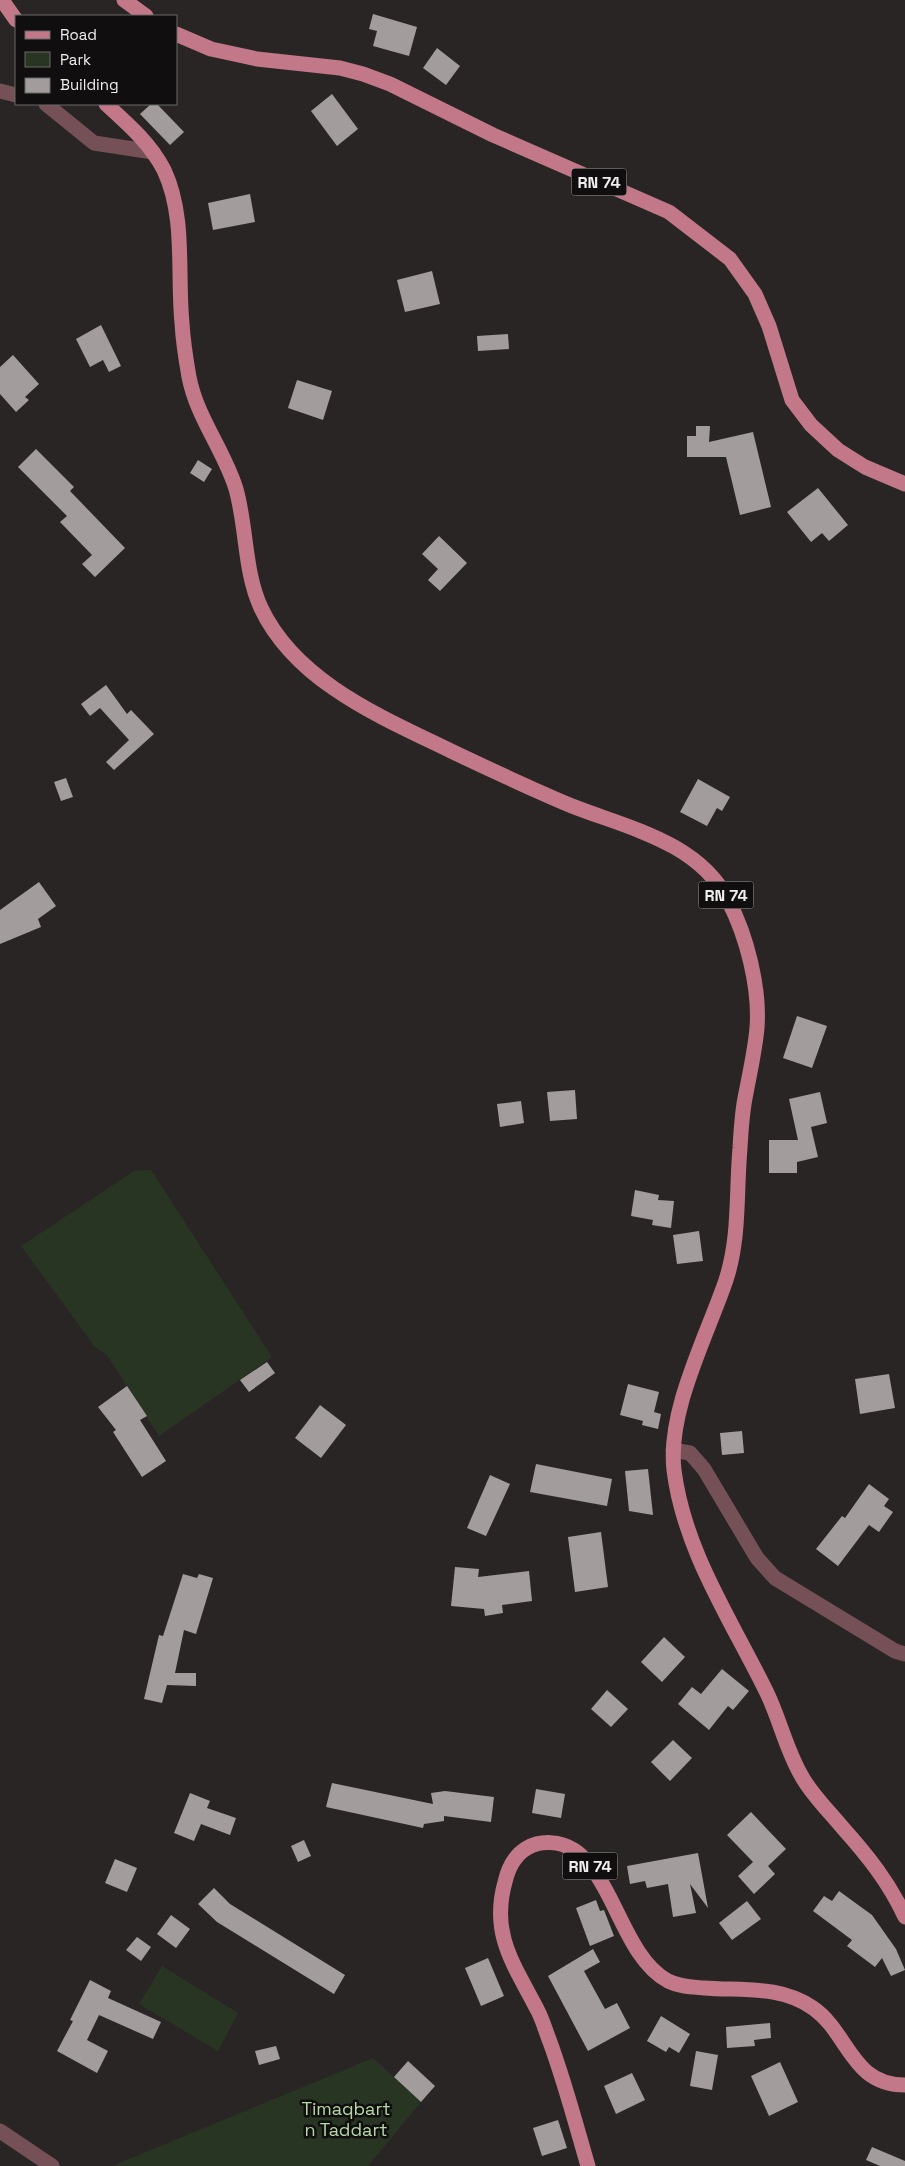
<svg xmlns="http://www.w3.org/2000/svg" width="905" height="2166" viewBox="0 0 905 2166" font-family="'Space Grotesk',sans-serif">
  <style>
    .green { fill: #293523 }
    .building { fill: #a29c9d }
    .lines { fill: none; stroke-linecap: round; stroke-linejoin: round }
    .minor { stroke: #755057; stroke-width: 15 }
    .major { stroke: #c27888; stroke-width: 15 }
    .labels { text-anchor: middle; stroke-width: 5; stroke-linejoin: round; paint-order: stroke }
    .shield { fill: #100e0f; stroke: #aeabab; stroke-width: 1 }
    .shield-label { font-size: 16px; font-weight: bold; fill: #f1eeee }
    .park-label { font-size: 18px; fill: #b5d9a4; stroke: #100e0f }
  </style>
  <rect width="100%" height="100%" fill="#292525"/>
  <g class="green">
    <path d="M151 1170 272 1357 159 1436 107 1355 95 1347 21 1246 134 1171Z"/>
    <path d="M162 1966 238 2013 218 2051 139 2004Z"/>
    <path d="M373 2058 421 2102 368 2166H112Z"/>
  </g>
  <g class="building">
    <path d="M373 14 417 27 409 56 373 46 377 31 369 29Z"/>
    <path d="M437 48 460 66 446 85 423 68Z"/>
    <path d="M332 94 358 129 337 146 311 111Z"/>
    <path d="M151 104H157L184 132 170 145 140 114Z"/>
    <path d="M250 194 255 222 213 230 208 203Z"/>
    <path d="M432 271 440 304 405 312 397 280Z"/>
    <path d="M101 325 121 366 109 372 103 360 90 367 76 339Z"/>
    <path d="M508 334 509 349 478 351 477 336Z"/>
    <path d="M13 355 39 384 25 397 29 400 16 412 0 394V367Z"/>
    <path d="M297 380 332 391 323 420 288 408Z"/>
    <path d="M696 426H710L709 442 753 432 771 507 740 515 726 457H687V436H696Z"/>
    <path d="M36 449 74 487 70 491 125 548 95 577 82 564 92 555 60 522 67 516 18 467Z"/>
    <path d="M198 460 212 469 204 482 190 473Z"/>
    <path d="M818 488 848 525 829 541 822 533 811 542 787 512Z"/>
    <path d="M439 536 467 563 440 591 428 580 438 569 422 554Z"/>
    <path d="M106 685 127 714 131 710 154 734 114 770 106 762 129 740 100 708 90 716 81 704Z"/>
    <path d="M66 778 73 797 61 801 54 782Z"/>
    <path d="M698 779 730 797 722 811 717 808 707 826 680 812Z"/>
    <path d="M39 882 56 906 38 919 41 927 0 944V910Z"/>
    <path d="M797 1016 827 1026 812 1068 783 1058Z"/>
    <path d="M575 1090 577 1119 550 1121 547 1092Z"/>
    <path d="M820 1092 827 1123 811 1127 818 1157 797 1162V1173H769V1140H798L789 1099Z"/>
    <path d="M521 1101 524 1123 500 1127 497 1104Z"/>
    <path d="M635 1190 659 1195 658 1200 674 1201 671 1228 652 1225 653 1220 631 1216Z"/>
    <path d="M699 1231 703 1261 677 1264 673 1235Z"/>
    <path d="M267 1362 275 1373 249 1392 240 1380Z"/>
    <path d="M889 1374 895 1408 860 1414 855 1379Z"/>
    <path d="M628 1384 659 1392 654 1412 661 1414 658 1429 642 1425 643 1421 620 1415Z"/>
    <path d="M127 1386 147 1416 140 1420 166 1461 142 1477 113 1432 116 1430 98 1407Z"/>
    <path d="M320 1405 346 1425 321 1458 295 1438Z"/>
    <path d="M742 1431 744 1453 722 1455 720 1433Z"/>
    <path d="M536 1464 612 1479 607 1506 530 1492Z"/>
    <path d="M648 1469 653 1515 629 1511 625 1471Z"/>
    <path d="M490 1475 510 1484 486 1536 467 1528Z"/>
    <path d="M869 1484 889 1499 884 1506 893 1512 879 1532 869 1525 838 1566 816 1549 842 1516 845 1518Z"/>
    <path d="M601 1532 608 1587 575 1592 568 1537Z"/>
    <path d="M455 1567 479 1569 478 1577 529 1571 532 1601 502 1605 503 1613 485 1616 484 1609 451 1606Z"/>
    <path d="M183 1574 197 1578 199 1574 213 1578 196 1634 184 1630 175 1673H196V1686L167 1685 162 1703 144 1699 159 1635 163 1636Z"/>
    <path d="M664 1637 685 1657 662 1682 641 1662Z"/>
    <path d="M722 1669 749 1691 733 1710 728 1706 709 1730 678 1704 692 1687 701 1694Z"/>
    <path d="M607 1690 628 1709 611 1727 591 1709Z"/>
    <path d="M673 1740 692 1758 670 1781 651 1762Z"/>
    <path d="M332 1783 433 1804 431 1793 445 1791 494 1797 491 1822 444 1816V1821L424 1824 423 1828 326 1807Z"/>
    <path d="M536 1789 565 1794 561 1818 532 1813Z"/>
    <path d="M190 1793 210 1801 207 1808 236 1818 230 1835 201 1824 194 1841 174 1833Z"/>
    <path d="M751 1812 786 1849 768 1866 775 1874 754 1894 738 1876 753 1862 727 1835Z"/>
    <path d="M304 1840 311 1856 298 1862 291 1846Z"/>
    <path d="M698 1853 708 1908 690 1884 696 1913 673 1917 668 1884 647 1888 645 1881 630 1884 627 1866Z"/>
    <path d="M115 1859 137 1868 127 1892 105 1883Z"/>
    <path d="M214 1888 230 1904 345 1975 334 1994 217 1922 198 1904Z"/>
    <path d="M839 1891 872 1915 896 1949 905 1970 891 1976 882 1958 875 1967 847 1946 852 1940 813 1911 824 1896 832 1901Z"/>
    <path d="M596 1900 600 1911 604 1910 614 1936 590 1946 576 1908Z"/>
    <path d="M747 1901 761 1919 732 1940 719 1923Z"/>
    <path d="M171 1915 190 1929 176 1948 157 1934Z"/>
    <path d="M137 1937 151 1947 141 1961 126 1950Z"/>
    <path d="M593 1949 600 1962 584 1971 605 2009 617 2003 630 2028 588 2051 548 1976Z"/>
    <path d="M488 1958 504 1996 481 2006 465 1968Z"/>
    <path d="M90 1980 111 1991 108 1998 161 2022 153 2039 99 2015 87 2040 108 2051 97 2073 57 2051 73 2021 70 2020Z"/>
    <path d="M661 2016 690 2034 679 2053 669 2047 666 2052 647 2041Z"/>
    <path d="M770 2023 771 2038 754 2040 755 2046 727 2048 726 2027Z"/>
    <path d="M276 2046 280 2059 259 2065 255 2051Z"/>
    <path d="M696 2051 718 2055 712 2090 690 2086Z"/>
    <path d="M408 2061 435 2086 421 2102 394 2077Z"/>
    <path d="M780 2062 798 2102 769 2116 751 2076Z"/>
    <path d="M632 2073 645 2100 616 2114 604 2086Z"/>
    <path d="M558 2120 567 2148 542 2156 533 2128Z"/>
    <path d="M872 2147 905 2161V2166H880L866 2160Z"/>
  </g>
  <g class="lines">
    <g class="minor">
      <path d="M0 91 16 95"/>
      <path d="M46 104 94 143 153 152"/>
      <path d="M673 1450 690 1453 704 1469 757 1558 775 1578 895 1651 905 1654"/>
      <path d="M0 2131 52 2166"/>
    </g>
    <g class="major">
      <path d="M2 0 16 20"/>
      <path d="M124 0 146 16"/>
      <path d="M176 34 211 49 257 59 340 68 363 74 390 84 493 135 669 212 730 259 755 294 769 326 792 400 811 425 838 450 865 467 905 484"/>
      <path d="M106 104C128 124 150 143 164 170 186 217 177 272 182 323 183 341 186 360 189 377 197 418 224 450 236 489 247 528 244 571 261 608 296 682 381 717 451 751 491 770 531 789 572 806 628 828 698 842 728 900 747 936 760 988 757 1028 755 1050 750 1072 746 1093 742 1111 741 1130 740 1148 736 1193 740 1237 726 1280 707 1336 667 1411 674 1470 684 1551 732 1621 767 1693 780 1720 786 1749 801 1775 811 1794 828 1810 842 1827 867 1855 889 1882 905 1917"/>
      <path d="M588 2166C576 2125 565 2083 550 2042 546 2032 543 2021 538 2011 515 1966 490 1935 505 1882 508 1869 515 1855 527 1848 541 1840 560 1841 574 1850 583 1855 588 1864 594 1871 618 1903 631 1961 668 1981 680 1987 692 1987 704 1988 742 1991 780 1985 813 2008 849 2033 851 2085 905 2085"/>
    </g>
  </g>
  <g class="labels">
    <g class="shield">
      <rect x="571.5" y="168.5" width="55" height="27" rx="4"/>
      <rect x="698.5" y="881.5" width="55" height="27" rx="4"/>
      <rect x="562.5" y="1852.5" width="55" height="27" rx="4"/>
    </g>
    <g class="shield-label">
      <text x="599" y="188">RN 74</text>
      <text x="726" y="901">RN 74</text>
      <text x="590" y="1872">RN 74</text>
    </g>
    <g class="park-label">
      <text x="346" y="2115">Timaqbart<tspan x="346" dy="21">n Taddart</tspan></text>
    </g>
  </g>
  <rect x="15" y="15" width="162" height="90" fill="#100e0f" stroke="#6a6868"/>
  <rect x="25" y="31" width="25" height="8" fill="#c27888" stroke="#6a6868"/>
  <text x="60" y="40" font-size="15" fill="#f1eeee">Road</text>
  <rect x="25" y="52" width="25" height="15" fill="#293523" stroke="#6a6868"/>
  <text x="60" y="65" font-size="15" fill="#f1eeee">Park</text>
  <rect x="25" y="78" width="25" height="15" fill="#a29c9d" stroke="#6a6868"/>
  <text x="60" y="90" font-size="15" fill="#f1eeee">Building</text>
</svg>
